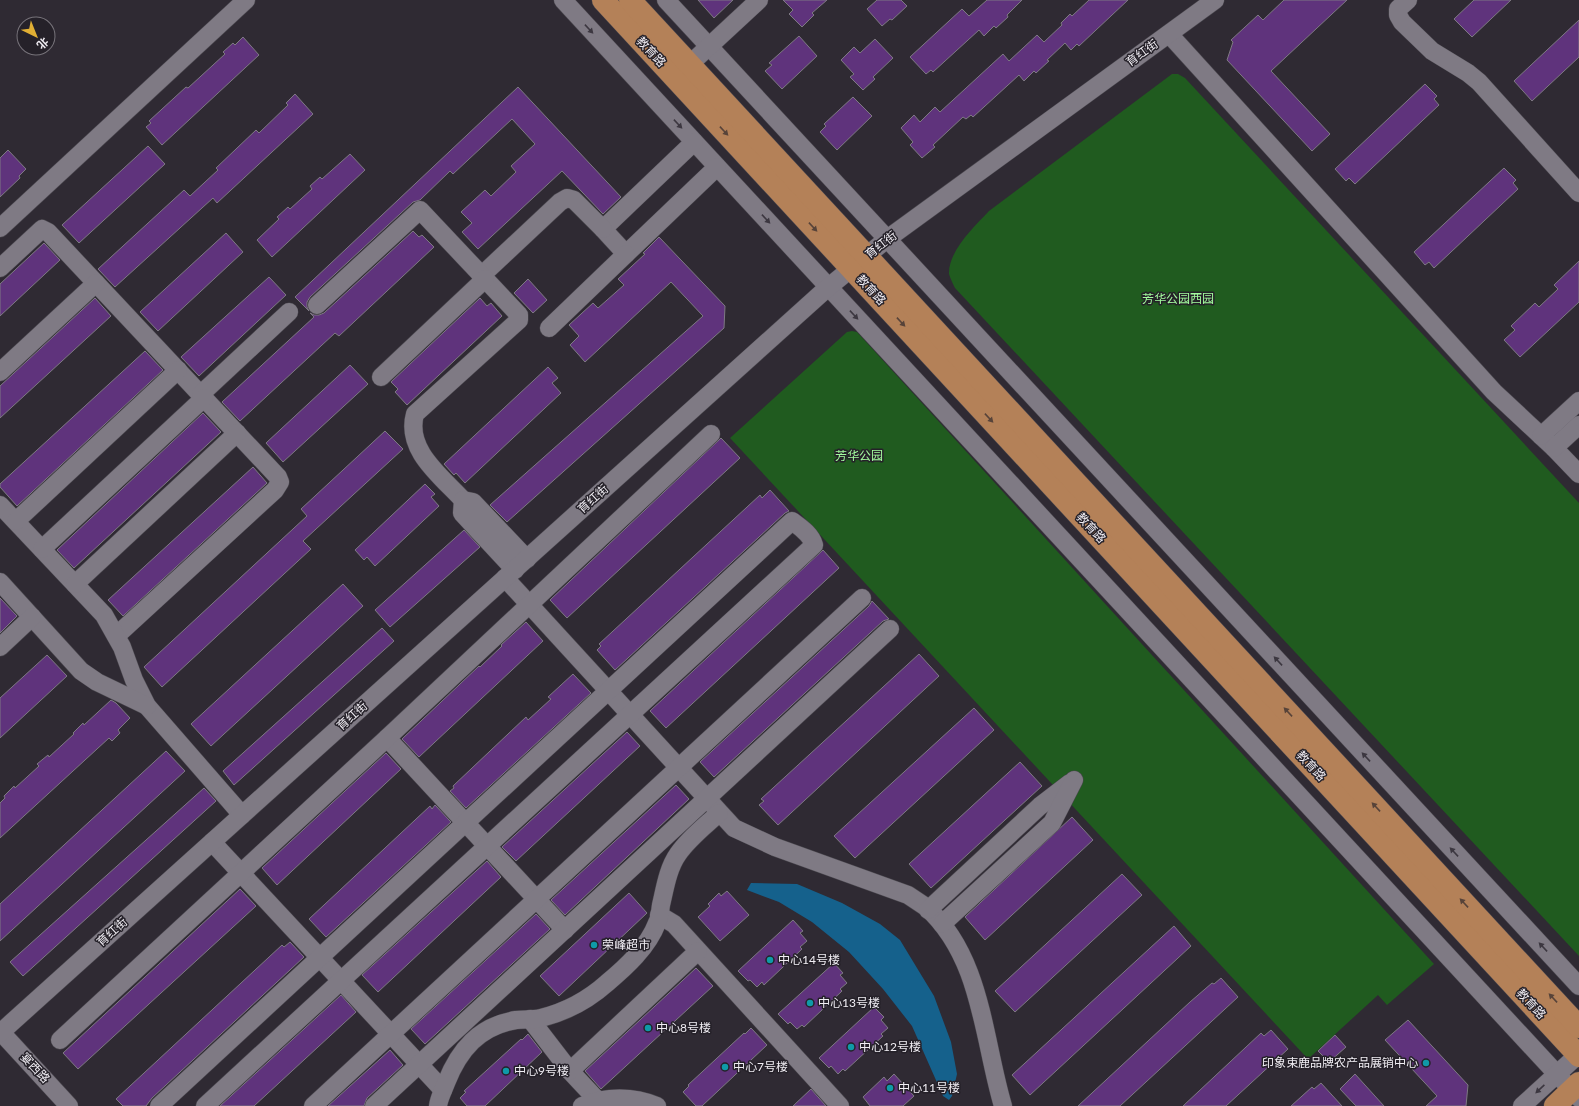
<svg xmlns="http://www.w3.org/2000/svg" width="1579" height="1106" viewBox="0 0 1579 1106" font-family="Lato,'Noto Sans SC',sans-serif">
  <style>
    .green { fill: #205b1f }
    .water { fill: #15618c }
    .building { fill: #5f337c; stroke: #7e7983 }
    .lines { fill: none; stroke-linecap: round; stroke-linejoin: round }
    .minor-casing { stroke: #4b484f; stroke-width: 19 }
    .major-casing { stroke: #4b484f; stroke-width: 23 }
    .minor { stroke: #7f7a84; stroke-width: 18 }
    .major { stroke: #b48158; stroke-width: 22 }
    .oneway { fill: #3c3740 }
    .oneway2 { fill: #574339 }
    .culture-dot { fill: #0f9aa8; stroke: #252129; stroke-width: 1.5 }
    .labels { text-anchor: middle; stroke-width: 3; stroke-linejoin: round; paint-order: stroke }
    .street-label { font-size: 12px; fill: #f1eef4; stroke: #252129 }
    .park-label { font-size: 12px; fill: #a3fd9e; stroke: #252129 }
    .poi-label { font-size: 12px; fill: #f1eef4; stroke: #252129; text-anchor: start }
  </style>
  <rect width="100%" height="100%" fill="#2f2a33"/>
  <g class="green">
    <path d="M1172 74H1178L1185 78 1579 503V956L955 288C953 284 950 278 949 274 948 251 975 226 989 211Z"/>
    <path d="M852 331 857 332 1434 964 1387 1005 1378 995 1308 1059 730 438 847 332Z"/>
  </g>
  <path class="water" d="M751 883 797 884 842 903 880 924 900 940 934 996 951 1042 957 1074 952 1096 949 1100 943 1096 912 1026 883 989 849 952 812 922 779 902 747 890Z"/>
  <g class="building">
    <path d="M698 0H733L714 18Z"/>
    <path d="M783 0H827L812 13 814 15 802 27 789 14 793 10Z"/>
    <path d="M877 0H901L907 6 892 20 890 19 882 26 867 9Z"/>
    <path d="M987 0H1022L1007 15 1008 17 996 28 994 26 984 36 979 30 933 72 931 70 926 74 910 57 962 9 969 16Z"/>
    <path d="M1089 0H1128L1079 46 1077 44 1071 50 1065 43 1047 60 1049 61 1036 73 1034 71 1024 81 1019 75 973 117 971 115 966 119 963 117 933 145 935 147 922 158 910 145 913 142 901 128 914 115 920 122 935 107 940 112 1003 54 1009 61 1037 35 1044 42 1062 25 1061 23 1070 14 1072 16Z"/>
    <path d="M1284 0H1347L1271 71 1330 134 1312 151 1227 60 1233 42 1231 40 1258 15 1263 20Z"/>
    <path d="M1474 0H1511L1472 37 1454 19Z"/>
    <path d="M1579 20V57L1532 101 1514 81Z"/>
    <path d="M799 36 817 56 782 89 765 71 772 65 769 63Z"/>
    <path d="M243 37 259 55 162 145 146 127 151 123 149 121 186 87 188 88 225 54 223 52 233 43 235 45Z"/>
    <path d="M875 39 893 58 873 77 875 79 863 90 850 77 854 74 841 60 854 47 860 53Z"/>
    <path d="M1425 84 1437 96 1434 99 1439 105 1355 184 1349 178 1346 181 1335 169Z"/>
    <path d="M518 87 621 197 603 214 562 171 478 249 462 232 472 223 461 212 485 190 491 196 516 172 511 166 535 144 512 119 453 174 450 171 420 200 413 202 310 297 307 302V307L309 311 295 297Z"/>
    <path d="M295 94 313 114 217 203 213 198 115 287 98 269 184 190 190 196 218 170 216 168 256 130 259 133 288 105 286 103Z"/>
    <path d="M853 97 872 116 837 150 820 132 826 126 824 124Z"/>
    <path d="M148 146 165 164 79 243 62 225Z"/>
    <path d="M8 150 26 169 19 176 20 178 0 197V158Z"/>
    <path d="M350 154 365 170 272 257 257 240 279 219 277 217 288 207 290 209 312 189 310 186 320 177 322 179Z"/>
    <path d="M1504 168 1516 180 1513 183 1518 189 1434 268 1429 262 1425 265 1414 252Z"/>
    <path d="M413 231 419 237 422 235 434 247 339 336 335 333 240 421 222 402 314 317 310 313 314 315H319L324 313Z"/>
    <path d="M226 233 243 252 158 331 140 312Z"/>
    <path d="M659 237 725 306 724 328 507 522 490 505 703 316 671 282 585 362 570 345 579 336 569 325 593 303 598 308 624 285 618 279 645 254 643 253Z"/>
    <path d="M44 243 60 260 0 316V284Z"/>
    <path d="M1579 261V302L1520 357 1504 340 1515 330 1511 326 1535 303 1539 307 1558 289 1554 285Z"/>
    <path d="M269 277 286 295 199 376 181 357Z"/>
    <path d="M528 279 547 300 533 313 514 293Z"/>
    <path d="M95 298 111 316 0 418V386Z"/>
    <path d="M480 298 487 306 491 303 502 316 407 405 395 392 398 389 391 382Z"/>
    <path d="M145 351 163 370 17 506 0 487V484Z"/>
    <path d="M350 365 368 384 283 462 266 443Z"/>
    <path d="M548 367 558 378 552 383 561 393 465 483 456 473 454 475 444 464Z"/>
    <path d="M203 413 221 432 74 568 57 550Z"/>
    <path d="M385 431 403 449 303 541 311 549 162 687 144 667 307 516 301 509Z"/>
    <path d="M721 438 740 458 567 618 550 600Z"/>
    <path d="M253 467 267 483 123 616 108 600Z"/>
    <path d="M425 484 435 494 431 497 439 506 375 566 367 557 364 560 355 550Z"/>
    <path d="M770 490 789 511 785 513 615 670 597 650 601 646 599 644 760 495 762 498Z"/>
    <path d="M464 530 480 547 390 627 375 610Z"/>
    <path d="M823 550 839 568 666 728 650 711Z"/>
    <path d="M343 584 363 606 211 746 191 724Z"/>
    <path d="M0 598 17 616 0 633Z"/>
    <path d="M872 601 889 619 883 621 714 777 700 762 869 606Z"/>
    <path d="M526 622 543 641 419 757 402 739 479 666 480 667 502 646 501 645Z"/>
    <path d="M382 628 394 641 234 785 223 771Z"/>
    <path d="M919 654 939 676 778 825 759 805 764 801 761 799Z"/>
    <path d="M47 655 67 676 0 738V698Z"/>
    <path d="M573 674 591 693 466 808 450 791 454 788 453 786 526 717 528 720 551 699 548 697Z"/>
    <path d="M111 700 116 703 130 718 118 730 120 733 112 741 109 738 0 838V803L5 798 4 796 14 786 15 788 39 766 37 764 48 755 49 757 74 734 73 733 83 723 84 725Z"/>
    <path d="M974 708 994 730 855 858 834 836Z"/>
    <path d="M627 732 640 746 516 861 502 847Z"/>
    <path d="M166 751 185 771 0 941V904Z"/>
    <path d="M386 753 401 769 277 885 262 868Z"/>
    <path d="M1020 762 1042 786 931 888 909 864Z"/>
    <path d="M676 785 689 799 565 915 551 900Z"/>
    <path d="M204 788 216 801 23 976 10 962Z"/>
    <path d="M435 805 451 822 326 937 309 919 430 806 432 809Z"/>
    <path d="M1072 817 1093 840 985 940 965 917Z"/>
    <path d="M487 861 501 877 378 992 362 975Z"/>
    <path d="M1122 874 1142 895 1015 1012 995 991Z"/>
    <path d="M240 889 256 906 78 1069 63 1053Z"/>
    <path d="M727 891 749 915 720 941 698 917 710 906 708 904 719 893 721 896Z"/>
    <path d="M629 893 647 913 559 996 540 976Z"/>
    <path d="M536 914 550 929 425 1044 411 1029Z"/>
    <path d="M793 920 803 931 800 933 807 941 800 947 802 949 764 985 762 982 757 987 750 980 748 981 738 971Z"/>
    <path d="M1174 926 1191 946 1030 1095 1012 1075Z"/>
    <path d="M290 942 304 957 152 1098 146 1106H123L116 1099 282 945 284 947Z"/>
    <path d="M834 963 843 973 840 975 847 983 840 989 842 991 804 1027 802 1025 797 1029 790 1022 788 1024 778 1014Z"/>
    <path d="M696 968 713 986 601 1089 585 1071Z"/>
    <path d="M1221 978 1238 997 1120 1106H1078L1190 1002 1212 983 1214 984Z"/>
    <path d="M341 995 356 1012 254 1106H220Z"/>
    <path d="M874 1007 884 1017 881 1020 888 1028 881 1034 883 1036 845 1071 843 1069 838 1074 831 1066 829 1068 819 1058Z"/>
    <path d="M1408 1020 1468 1085 1466 1106H1426L1437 1096 1385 1040Z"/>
    <path d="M751 1028 767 1045 702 1106H696L683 1092 689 1086 688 1085 744 1033 745 1034Z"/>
    <path d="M1271 1030 1288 1049 1226 1106H1183L1261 1033 1264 1036Z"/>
    <path d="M528 1034 542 1052 485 1106H467L460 1098 466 1092 464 1091 521 1039 522 1040Z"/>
    <path d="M1335 1035 1346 1047 1329 1062 1318 1051Z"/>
    <path d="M390 1050 403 1065 367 1098 364 1106H328Z"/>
    <path d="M894 1074 914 1096 903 1106H870L863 1097 884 1077 887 1081Z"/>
    <path d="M1355 1074 1384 1106H1356L1340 1089Z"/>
    <path d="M1321 1083 1342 1106H1291L1312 1087 1314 1089Z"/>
    <path d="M811 1089 826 1106H793Z"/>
  </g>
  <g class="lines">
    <g class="minor-casing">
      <g id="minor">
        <path d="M563 0 1579 1098"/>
        <path d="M666 0 1579 986"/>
        <path d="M1408 0 1398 9V15L1402 22 1432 51 1468 73 1479 82 1579 193"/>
        <path d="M1169 34 1494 392 1554 448 1579 474"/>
        <path d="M690 64 759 0"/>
        <path d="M694 142 603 229 626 254 717 167"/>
        <path d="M0 228 246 0"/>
        <path d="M0 268 42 229 48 232 278 477 280 482 275 490 116 636"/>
        <path d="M481 276 560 202 567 198 574 200 603 229"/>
        <path d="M317 305 420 210 519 315V320L415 414C405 450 441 476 463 500"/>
        <path d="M549 328 626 254"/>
        <path d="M0 372 96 283"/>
        <path d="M381 377 485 279"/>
        <path d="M201 394 289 312"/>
        <path d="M1541 436 1579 401"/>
        <path d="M1554 448 1579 425"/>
        <path d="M0 505 104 615 122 647 134 680 147 706 242 815"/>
        <path d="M16 521 178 370"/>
        <path d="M42 549 204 398"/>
        <path d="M515 570 462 513 463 500 473 502 527 559"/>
        <path d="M505 578 734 828 775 847 908 895C914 899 920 903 926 907 982 957 983 1039 1003 1106"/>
        <path d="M0 582 81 671 97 682 147 706"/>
        <path d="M75 584 237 433"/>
        <path d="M0 647 32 617"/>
        <path d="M387 738 565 930"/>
        <path d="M212 842 443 1090"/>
        <path d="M928 910 1040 806 1070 783"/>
        <path d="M659 915 674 924 840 1106"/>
        <path d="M942 924 1052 823 1074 780"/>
        <path d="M530 1019 570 1071 598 1101"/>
        <path d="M0 1031 69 1106"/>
        <path d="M0 1033 825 290 887 239 1215 0"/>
        <path d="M60 1040 387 738 711 434"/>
        <path d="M570 1071 698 951"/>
        <path d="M159 1106 792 521C800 527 811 534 814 545L205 1106"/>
        <path d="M313 1106 862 598"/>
        <path d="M374 1106 890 629"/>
        <path d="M438 1106C439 1098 443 1091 446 1083 459 1050 479 1026 516 1020 524 1019 533 1020 541 1018 565 1012 588 1000 607 983 626 967 648 947 657 923 660 918 660 911 661 905 665 888 668 868 678 854 689 838 705 826 719 813"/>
        <path d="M582 1106C606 1096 633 1096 657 1106"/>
        <path d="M1522 1106 1579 1054"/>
      </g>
    </g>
    <g class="major-casing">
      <g id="major">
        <path d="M603 0 1579 1056"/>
        <path d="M630 0 1579 1027"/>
        <path d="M1555 1106 1579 1083"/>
      </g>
    </g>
    <use href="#minor" class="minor"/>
    <use href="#major" class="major"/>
  </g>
  <defs><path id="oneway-solid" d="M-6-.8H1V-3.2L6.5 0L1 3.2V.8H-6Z"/></defs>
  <g class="oneway">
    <use href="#oneway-solid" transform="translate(589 29) rotate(47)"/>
    <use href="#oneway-solid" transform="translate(678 124) rotate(47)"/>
    <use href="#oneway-solid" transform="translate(766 219) rotate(47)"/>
    <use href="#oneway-solid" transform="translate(854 315) rotate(47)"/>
    <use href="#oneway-solid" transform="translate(1278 661) rotate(-133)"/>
    <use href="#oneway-solid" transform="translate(1366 757) rotate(-133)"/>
    <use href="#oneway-solid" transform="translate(1454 852) rotate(-133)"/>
    <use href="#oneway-solid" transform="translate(1543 947) rotate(-133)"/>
    <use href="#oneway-solid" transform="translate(1540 1089) rotate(137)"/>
  </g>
  <g class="oneway2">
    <use href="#oneway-solid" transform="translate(724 131) rotate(47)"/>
    <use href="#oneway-solid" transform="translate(813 227) rotate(47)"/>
    <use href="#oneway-solid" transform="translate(901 322) rotate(47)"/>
    <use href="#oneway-solid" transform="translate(989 418) rotate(47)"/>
    <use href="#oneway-solid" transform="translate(1288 712) rotate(-133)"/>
    <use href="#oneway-solid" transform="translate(1376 807) rotate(-133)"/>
    <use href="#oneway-solid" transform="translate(1464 903) rotate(-133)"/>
    <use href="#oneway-solid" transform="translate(1553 998) rotate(-133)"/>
  </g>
  <g class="culture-dot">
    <circle cx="594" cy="945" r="4"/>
    <circle cx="770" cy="960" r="4"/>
    <circle cx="810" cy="1003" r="4"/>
    <circle cx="648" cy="1028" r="4"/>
    <circle cx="851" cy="1047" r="4"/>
    <circle cx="1426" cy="1063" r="4"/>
    <circle cx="725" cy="1067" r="4"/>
    <circle cx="506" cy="1071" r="4"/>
    <circle cx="890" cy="1088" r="4"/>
  </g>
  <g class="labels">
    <g class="street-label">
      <text transform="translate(651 52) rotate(47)" y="4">教育路</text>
      <text transform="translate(1142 53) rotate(-36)" y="4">育红街</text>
      <text transform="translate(881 245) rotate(-38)" y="4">育红街</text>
      <text transform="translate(871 290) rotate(47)" y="4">教育路</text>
      <text transform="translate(593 499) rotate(-42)" y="4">育红街</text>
      <text transform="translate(1091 528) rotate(47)" y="4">教育路</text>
      <text transform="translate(352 716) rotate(-42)" y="4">育红街</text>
      <text transform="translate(1311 766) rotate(47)" y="4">教育路</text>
      <text transform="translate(112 932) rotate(-42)" y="4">育红街</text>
      <text transform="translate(1531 1004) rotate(47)" y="4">教育路</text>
      <text transform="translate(35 1068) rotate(47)" y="4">宴西路</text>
    </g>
    <g class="park-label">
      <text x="1178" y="303">芳华公园西园</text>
      <text x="859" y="460">芳华公园</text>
    </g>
    <g class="poi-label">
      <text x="602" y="949">荣峰超市</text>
      <text x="778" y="964">中心14号楼</text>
      <text x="818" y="1007">中心13号楼</text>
      <text x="656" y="1032">中心8号楼</text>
      <text x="859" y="1051">中心12号楼</text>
      <text x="1418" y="1067" text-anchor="end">印象束鹿品牌农产品展销中心</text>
      <text x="733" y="1071">中心7号楼</text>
      <text x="514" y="1075">中心9号楼</text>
      <text x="898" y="1092">中心11号楼</text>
    </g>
  </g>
  <g transform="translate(36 36) rotate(137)"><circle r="19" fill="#252129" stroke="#77737a"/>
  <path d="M0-3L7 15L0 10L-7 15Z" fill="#e1af34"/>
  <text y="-6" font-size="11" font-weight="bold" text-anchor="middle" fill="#f1eef4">北</text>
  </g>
</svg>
